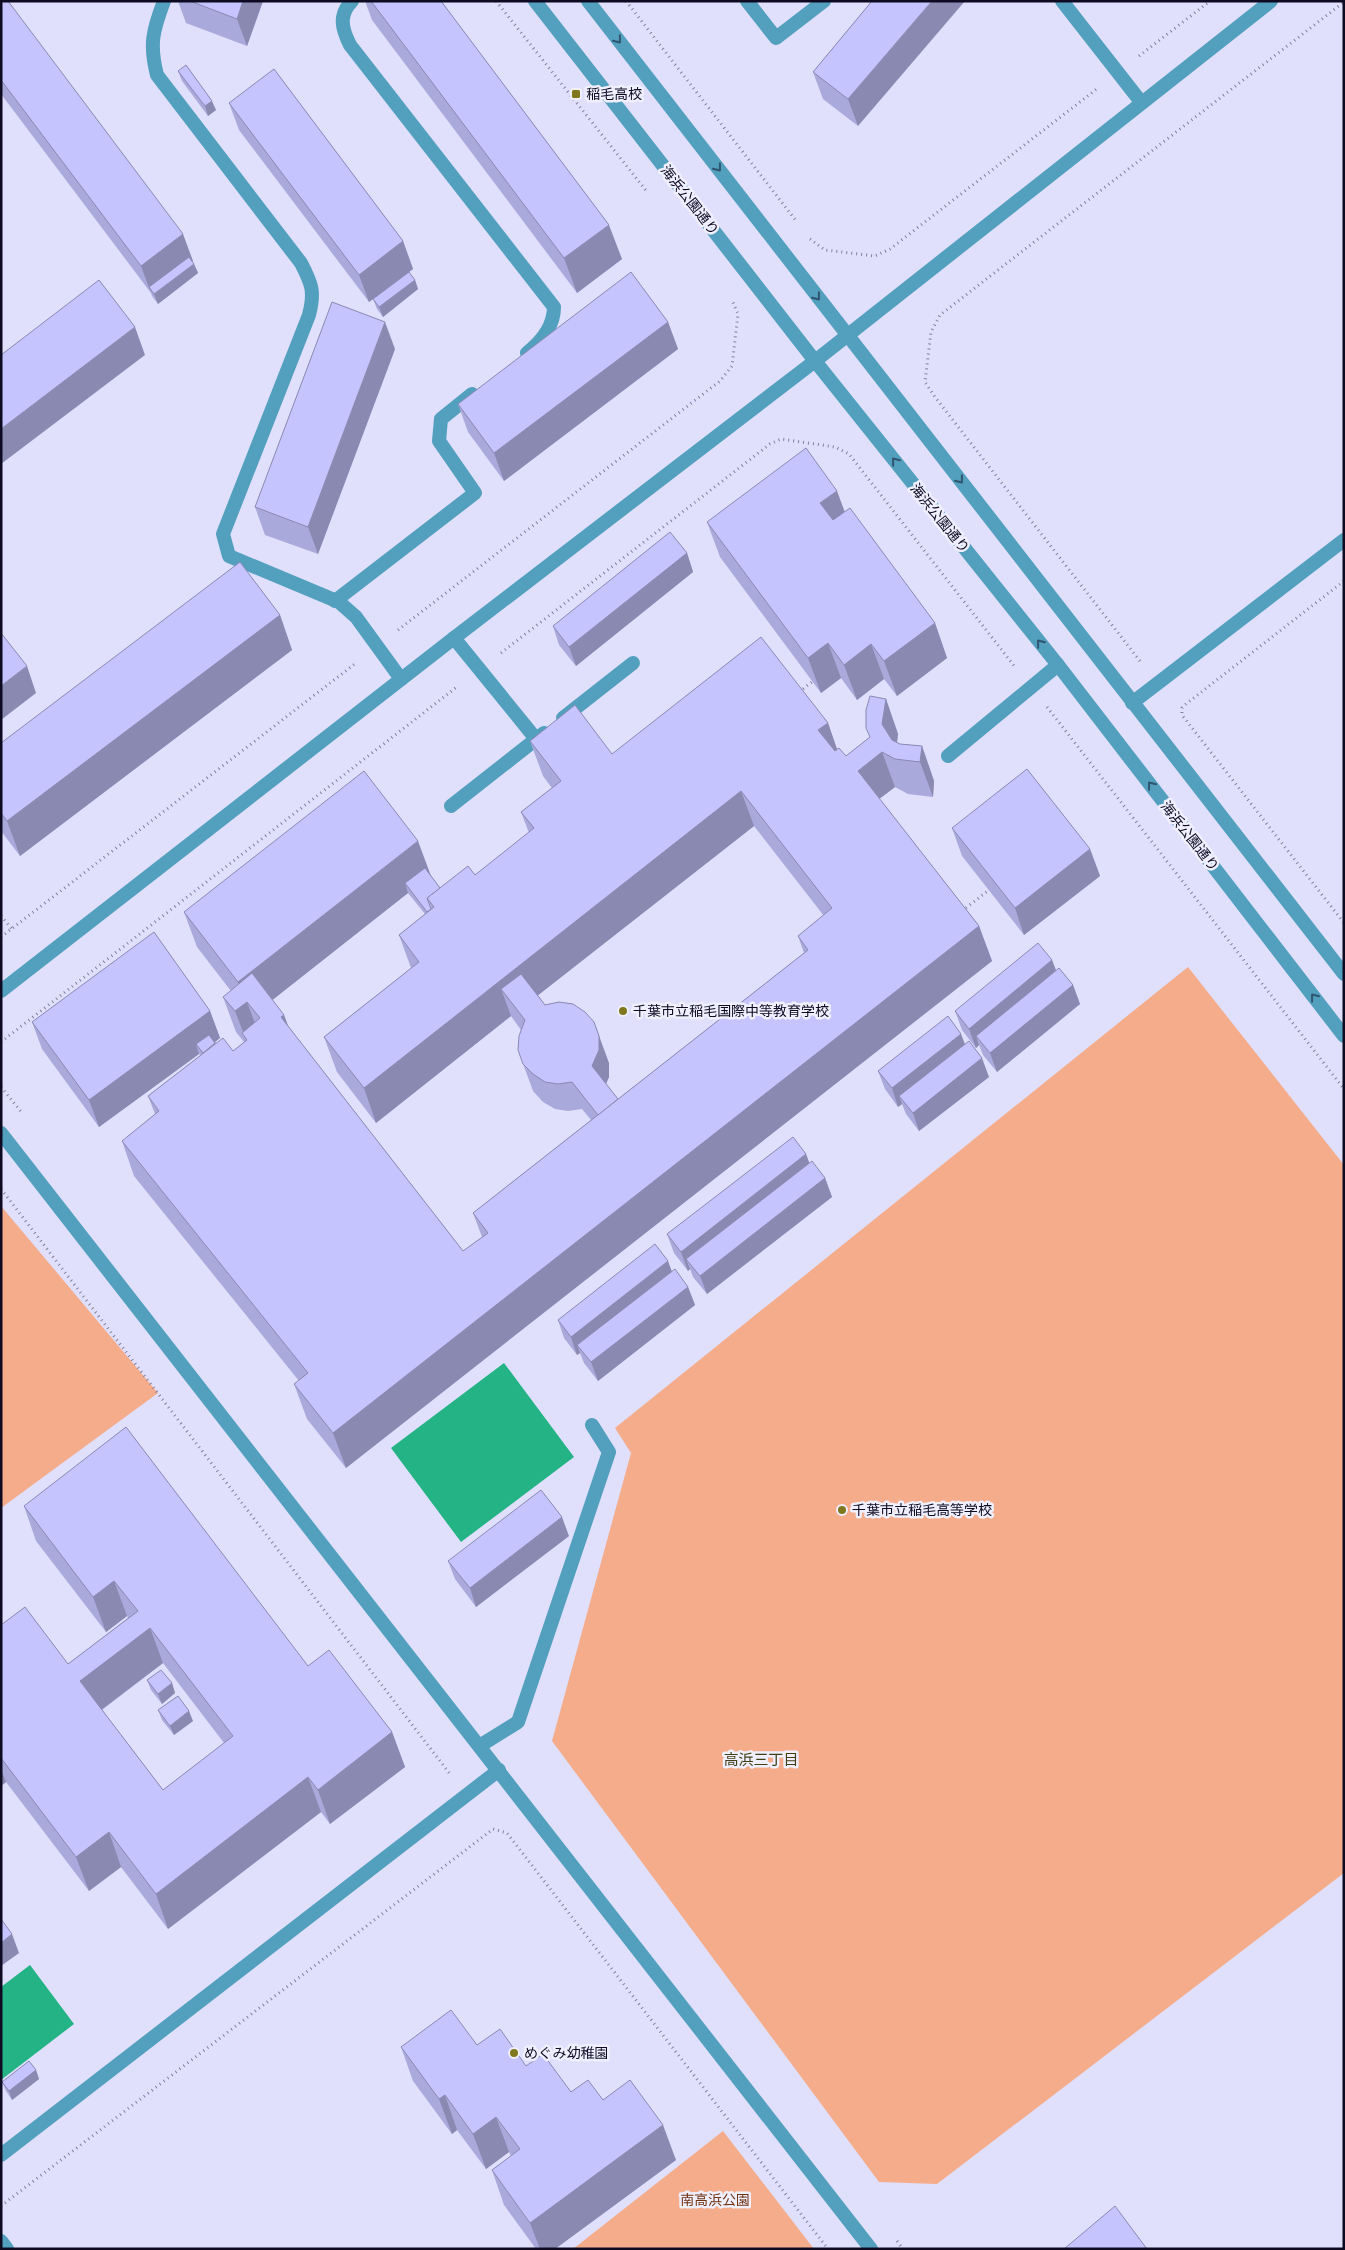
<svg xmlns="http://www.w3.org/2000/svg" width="1345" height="2250" viewBox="0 0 1345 2250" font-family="'Alegreya Sans','Noto Sans JP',sans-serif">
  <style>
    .green { fill: #f4ac8b }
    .water { fill: #24b384 }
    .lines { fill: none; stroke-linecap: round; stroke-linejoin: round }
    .path { stroke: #82809b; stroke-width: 3; stroke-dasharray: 1 4; stroke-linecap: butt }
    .service { stroke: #53a0be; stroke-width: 14 }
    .minor { stroke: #53a0be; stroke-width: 14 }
    .tertiary { stroke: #53a0be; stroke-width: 14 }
    .wall { fill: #a9a9db; fill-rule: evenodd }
    .shaded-wall { fill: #8a89b2 }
    .building { fill: #c5c4ff; stroke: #8a89b2; fill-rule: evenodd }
    .oneway { stroke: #305570 }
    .poi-dot { fill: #7f781e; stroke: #efeffe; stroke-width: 2 }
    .labels { text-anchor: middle; stroke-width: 5; stroke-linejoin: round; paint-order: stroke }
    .poi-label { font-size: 14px; fill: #0d0a22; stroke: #efeffe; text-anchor: start }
    .street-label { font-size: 14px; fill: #0d0a22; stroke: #efeffe }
    .park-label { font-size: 14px; fill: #713312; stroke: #efeffe }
    .neighbourhood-label { font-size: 15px; fill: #423f16; stroke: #efeffe }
  </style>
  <rect width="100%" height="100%" fill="#e0e0fd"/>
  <g class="green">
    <path d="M1188 967 1344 1165V1873L937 2184 879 2182 552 1741 631 1453 615 1428Z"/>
    <path d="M1 1206 158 1393 1 1508Z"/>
    <path d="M723 2131 814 2249H573Z"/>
  </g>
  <g class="water">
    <path d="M504 1363 574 1457 461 1542 391 1448Z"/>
    <path d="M30 1965 74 2024 1 2080V1987Z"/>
  </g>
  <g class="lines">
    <g class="path">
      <path d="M496 1 648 193"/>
      <path d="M626 1 797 222"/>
      <path d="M1139 56 1210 1"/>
      <path d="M810 239 825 250 875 256 890 249 1098 88"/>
      <path d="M1344 581 1186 704 1182 708V715L1344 923"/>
      <path d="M398 630 720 381 732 366 738 314 732 300"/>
      <path d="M501 653 770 444 781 439 835 447 849 454 1015 667"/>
      <path d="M1140 661 935 397 925 382 931 332 940 315 1344 2"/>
      <path d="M799 692 812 682"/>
      <path d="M1047 707 1344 1089"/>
      <path d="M962 911 989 890"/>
      <path d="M1 916 12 929"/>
      <path d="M1 937 356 663"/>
      <path d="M1 1042 458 686"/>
      <path d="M1 1087 23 1114"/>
      <path d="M1 1189 450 1774"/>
      <path d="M1 2206 493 1829 507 1833 828 2249"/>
      <path d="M897 2241 903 2249"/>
    </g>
    <g class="service">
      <path d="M164 1C153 30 149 44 157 75L301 263C312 284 315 292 309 315L223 534 229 556 339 602 356 617 401 679"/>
      <path d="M352 1C338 15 342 29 350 45L554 307C554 326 542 341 527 353"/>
      <path d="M747 1 776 38 824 1"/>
      <path d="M1062 1 1141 102"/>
      <path d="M335 601 475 493 439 441 441 419 472 394"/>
      <path d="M454 638 536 739"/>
      <path d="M563 718 633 663"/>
      <path d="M948 756 1058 665"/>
      <path d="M451 806 544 733"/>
      <path d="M481 1745 518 1722 609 1452 592 1425"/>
      <path d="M1 2241 7 2249"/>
    </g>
    <g class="minor">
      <path d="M1132 703 1344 540"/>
      <path d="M1 1133 871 2249"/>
      <path d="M1 2155 499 1770"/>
    </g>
    <g class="tertiary">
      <path d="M535 1 815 361 1058 665 1344 1036"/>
      <path d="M588 1 1344 974"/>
      <path d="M1 991 454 638 815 361 1271 1"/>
    </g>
  </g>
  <g class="wall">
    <path d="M1 1 193 261 192 262 194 264 198 273 158 304 152 296 151 293 1 94Z"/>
    <path d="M178 1H263L247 46 186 23Z"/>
    <path d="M365 1H441L622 259 577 293 372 20Z"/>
    <path d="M872 1 858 126 823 99 813 72Z"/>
    <path d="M178 71 216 110 208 116 182 81Z"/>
    <path d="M229 103 403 241 413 269 369 302 239 130Z"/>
    <path d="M415 280 418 289 383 317 377 309 373 299Z"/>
    <path d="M668 322 678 349 504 481 468 432 458 404Z"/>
    <path d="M395 349 318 554 265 535 255 507Z"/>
    <path d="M845 511 935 623 947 658 897 696 884 679 857 700 841 678 821 693 720 557 707 522Z"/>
    <path d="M687 553 693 572 576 666 559 645 553 626Z"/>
    <path d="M280 615 292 650 20 856 1 831V743Z"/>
    <path d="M886 699 898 734 897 742 900 744 922 746 934 781 933 797 908 794 895 787 879 799 979 926 992 961 346 1468 307 1419 294 1384 299 1381 134 1176 122 1141 155 1114 148 1096 201 1055 199 1054 99 1127 42 1049 32 1022 210 1011 220 1038 215 1042 233 1051 244 1042 236 1032 223 997 231 991 197 947 184 912 431 876 440 888 475 875 529 833 521 812 552 788 543 776 530 741 612 754 828 723 837 749 846 756 870 737ZM754 826 824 916 798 936 804 953 618 1099 606 1084 609 1077V1063L545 1005 538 995ZM408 893 425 914 399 935 411 968 324 1037 337 1072 376 1123 511 1016 521 1030 518 1050 533 1091 543 1102 555 1109 568 1111 582 1109 591 1120 473 1213 482 1237 463 1251 288 1026 284 1015 272 1000Z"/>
    <path d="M952 828 1090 849 1100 876 1024 935 962 856Z"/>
    <path d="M1052 960 1056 970 1073 985 1080 1004 997 1072 983 1055 979 1045 976 1048 962 1030 955 1011Z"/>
    <path d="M965 1044 989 1077 919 1131 906 1114 902 1104 898 1107 885 1089 878 1071Z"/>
    <path d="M806 1154 809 1163 825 1178 832 1197 707 1294 693 1277 690 1269 688 1271 674 1253 667 1234Z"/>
    <path d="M672 1271 688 1287 695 1305 598 1381 584 1363 580 1353 577 1355 564 1338 558 1320Z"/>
    <path d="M24 1506 308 1666 392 1732 405 1767 330 1824 321 1812 168 1929 121 1867 89 1891 6 1782 1 1786V1625L68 1664 128 1618 127 1616 106 1632 36 1541ZM163 1663 224 1743 163 1790 102 1710Z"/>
    <path d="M569 1536 476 1607 455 1579 448 1561Z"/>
    <path d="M147 1680 172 1683 175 1693 162 1704 151 1690Z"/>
    <path d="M158 1710 193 1721 174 1735 162 1720Z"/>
    <path d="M477 2045 526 2066 571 2092 603 2100 676 2160 555 2249H536L504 2205 492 2170 511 2156 509 2152 486 2169 457 2130 452 2134 413 2081 401 2047Z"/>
    <path d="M36 2070 39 2079 12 2100 6 2091 2 2082Z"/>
  </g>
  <g class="shaded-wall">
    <path d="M243 1H263L247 46 237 19Z"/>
    <path d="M932 1H965L858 126 848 99Z"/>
    <path d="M212 101 216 110 208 116 205 106Z"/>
    <path d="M609 225 622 259 577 293 564 258Z"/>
    <path d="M183 234 193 261 152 292 149 287 151 293 141 266Z"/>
    <path d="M403 241 413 269 369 302 359 275Z"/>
    <path d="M194 264 198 273 158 304 154 294Z"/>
    <path d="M415 280 418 289 383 317 379 307Z"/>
    <path d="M385 322 395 349 318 554 308 527Z"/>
    <path d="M668 322 678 349 504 481 494 453Z"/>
    <path d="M135 327 145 355 1 464V429Z"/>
    <path d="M837 491 850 526 833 538 820 503Z"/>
    <path d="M687 553 693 572 576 666 569 647Z"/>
    <path d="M280 615 292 650 20 856 7 821Z"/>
    <path d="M935 623 947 658 897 696 884 661Z"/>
    <path d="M828 643 841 678 821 693 808 658Z"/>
    <path d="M871 644 884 679 857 700 844 665Z"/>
    <path d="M27 666 36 693 1 720V686Z"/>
    <path d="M886 699 898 734 895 759 882 724Z"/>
    <path d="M828 723 840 758 831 765 818 730Z"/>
    <path d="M922 746 934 781 933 797 920 762Z"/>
    <path d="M882 752 895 787 870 806 858 771Z"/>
    <path d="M741 791 754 826 518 1011 501 989 511 1016 376 1123 364 1088Z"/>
    <path d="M418 841 431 876 405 883 408 893 256 1013 247 1002 260 1037 247 1040 245 1037 235 1011 246 1003 238 982Z"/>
    <path d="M1090 849 1100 876 1024 935 1015 908Z"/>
    <path d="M979 926 992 961 346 1468 333 1433Z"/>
    <path d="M1052 960 1059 979 976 1036 979 1045 976 1048 969 1029Z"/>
    <path d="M1073 985 1080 1004 997 1072 990 1053Z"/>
    <path d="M210 1011 220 1038 202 1052 196 1044 199 1054 99 1127 89 1100Z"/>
    <path d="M284 1015 297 1050 281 1017Z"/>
    <path d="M594 1022 609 1063V1077L602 1093 592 1066Z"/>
    <path d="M961 1034 968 1052 899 1096 902 1104 898 1107 892 1088Z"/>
    <path d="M982 1058 989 1077 919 1131 913 1113Z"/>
    <path d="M806 1154 813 1173 686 1259 690 1269 688 1271 681 1252Z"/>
    <path d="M825 1178 832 1197 707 1294 700 1276Z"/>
    <path d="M668 1261 675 1280 577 1345 580 1353 577 1355 571 1337Z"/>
    <path d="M688 1287 695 1305 598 1381 591 1362Z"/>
    <path d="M562 1517 569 1536 476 1607 470 1588Z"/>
    <path d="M114 1581 127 1616 106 1632 93 1597Z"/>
    <path d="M150 1628 163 1663 93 1716 80 1681Z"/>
    <path d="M172 1683 175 1693 162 1704 158 1694Z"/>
    <path d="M189 1711 193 1721 174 1735 170 1726Z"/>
    <path d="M392 1732 405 1767 330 1824 318 1790Z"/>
    <path d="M1 1769 6 1782 1 1786Z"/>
    <path d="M308 1777 321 1812 168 1929 156 1894Z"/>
    <path d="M109 1832 121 1867 89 1891 76 1857Z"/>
    <path d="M12 1934 19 1953 1 1966V1943Z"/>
    <path d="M36 2070 39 2079 12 2100 9 2091Z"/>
    <path d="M445 2095 457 2130 452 2134 439 2099Z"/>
    <path d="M496 2117 509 2152 486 2169 473 2134Z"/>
    <path d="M663 2125 676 2160 555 2249H540L530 2223Z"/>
  </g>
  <g class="building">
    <path d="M1 1H8L183 234 141 266 1 80Z"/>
    <path d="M190 1H243L237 19Z"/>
    <path d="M371 1H441L609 225 564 258Z"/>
    <path d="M872 1H932L848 99 813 72Z"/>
    <path d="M186 65 212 101 205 106 178 71Z"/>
    <path d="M274 69 403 241 359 275 229 103Z"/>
    <path d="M189 257 194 264 154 294 149 287Z"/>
    <path d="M409 272 415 280 379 307 373 299Z"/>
    <path d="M631 272 668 322 494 453 458 404Z"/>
    <path d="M99 280 135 327 1 429V355Z"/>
    <path d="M332 302 385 322 308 527 255 507Z"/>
    <path d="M806 448 837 491 820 503 833 520 850 508 935 623 884 661 871 644 844 665 828 643 808 658 707 522Z"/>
    <path d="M670 532 687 553 569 647 553 626Z"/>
    <path d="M240 562 280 615 7 821 1 813V743Z"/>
    <path d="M1 633 27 666 1 686Z"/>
    <path d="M761 637 828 723 818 730 835 751 839 748 846 756 870 737 866 728V710L870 696 886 699 882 724 892 740 900 744 922 746 920 762 895 759 882 752 858 771 979 926 333 1433 294 1384 308 1373 122 1141 159 1111 148 1096 223 1038 233 1051 247 1040 242 1033 260 1018 247 1002 235 1011 223 997 252 973 284 1015 281 1017 463 1251 488 1233 473 1213 808 950 798 936 832 908 741 791 364 1088 324 1037 419 962 399 935 434 907 427 898 468 866 475 875 534 828 521 812 561 781 530 741 575 705 612 754Z"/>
    <path d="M1027 769 1090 849 1015 908 952 828Z"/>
    <path d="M364 771 418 841 238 982 184 912Z"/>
    <path d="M425 868 440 888 427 898 431 909 427 912 405 883Z"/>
    <path d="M154 932 210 1011 89 1100 32 1022Z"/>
    <path d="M1038 943 1052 960 969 1029 955 1011Z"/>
    <path d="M1059 968 1073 985 990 1053 976 1036Z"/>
    <path d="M521 974 545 1005 559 1002 573 1004 585 1012 594 1022 599 1036V1050L592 1066 618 1099 598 1115 572 1082 558 1084 545 1082 533 1074 523 1064 518 1050 519 1036 525 1020 501 989Z"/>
    <path d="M948 1016 961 1034 892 1088 878 1071Z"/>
    <path d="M209 1035 215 1043 203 1053 196 1044Z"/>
    <path d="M969 1041 982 1058 913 1113 899 1096Z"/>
    <path d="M793 1137 806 1154 681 1252 667 1234Z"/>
    <path d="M812 1161 825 1178 700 1276 686 1259Z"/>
    <path d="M655 1244 668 1261 571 1337 558 1320Z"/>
    <path d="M675 1269 688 1287 591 1362 577 1345Z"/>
    <path d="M126 1427 308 1666 329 1650 392 1732 318 1790 308 1777 156 1894 109 1832 76 1857 1 1758V1625L25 1607 68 1664 138 1611 114 1581 93 1597 24 1506ZM150 1628 233 1736 163 1790 80 1681Z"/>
    <path d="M541 1490 562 1517 470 1588 448 1561Z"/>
    <path d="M161 1670 172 1683 158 1694 147 1680Z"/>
    <path d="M178 1696 189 1711 170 1726 158 1710Z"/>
    <path d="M1 1919 12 1934 1 1943Z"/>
    <path d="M451 2010 477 2045 500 2029 526 2066 543 2054 571 2092 588 2080 603 2100 630 2080 663 2125 530 2223 492 2170 520 2149 496 2117 473 2134 445 2095 439 2099 401 2047Z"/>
    <path d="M29 2061 36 2070 9 2091 2 2082Z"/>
    <path d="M1115 2206 1147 2249H1064Z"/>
  </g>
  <defs><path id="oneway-chevron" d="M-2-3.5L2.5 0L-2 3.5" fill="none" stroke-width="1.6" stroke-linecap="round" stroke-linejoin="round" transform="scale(1.25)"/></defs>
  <g class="oneway">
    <use href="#oneway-chevron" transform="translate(618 40) rotate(52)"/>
    <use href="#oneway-chevron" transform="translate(718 168) rotate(52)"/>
    <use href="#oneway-chevron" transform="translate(817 297) rotate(52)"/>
    <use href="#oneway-chevron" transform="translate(895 461) rotate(-129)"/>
    <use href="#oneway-chevron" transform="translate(960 480) rotate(52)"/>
    <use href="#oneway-chevron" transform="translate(1040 643) rotate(-129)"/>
    <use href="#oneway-chevron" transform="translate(1151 785) rotate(-128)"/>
    <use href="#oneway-chevron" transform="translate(1314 997) rotate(-128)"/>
  </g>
  <g class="poi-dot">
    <rect x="571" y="89" width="10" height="10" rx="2.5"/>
    <circle cx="623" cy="1011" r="5"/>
    <circle cx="842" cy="1510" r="5"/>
    <circle cx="514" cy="2053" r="5"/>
  </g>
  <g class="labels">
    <g class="poi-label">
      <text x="586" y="99">稲毛高校</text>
      <text x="633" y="1016">千葉市立稲毛国際中等教育学校</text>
      <text x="852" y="1515">千葉市立稲毛高等学校</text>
      <text x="524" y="2058">めぐみ幼稚園</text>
    </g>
    <g class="street-label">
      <text transform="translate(690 200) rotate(52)" y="5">海浜公園通り</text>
      <text transform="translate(940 518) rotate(51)" y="5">海浜公園通り</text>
      <text transform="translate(1190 836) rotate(52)" y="5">海浜公園通り</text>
    </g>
    <g class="park-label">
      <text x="715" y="2205">南高浜公園</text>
    </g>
    <g class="neighbourhood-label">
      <text x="761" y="1765">高浜三丁目</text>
    </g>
  </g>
  <rect width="1345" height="2250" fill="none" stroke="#0d0a22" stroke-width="5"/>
</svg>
